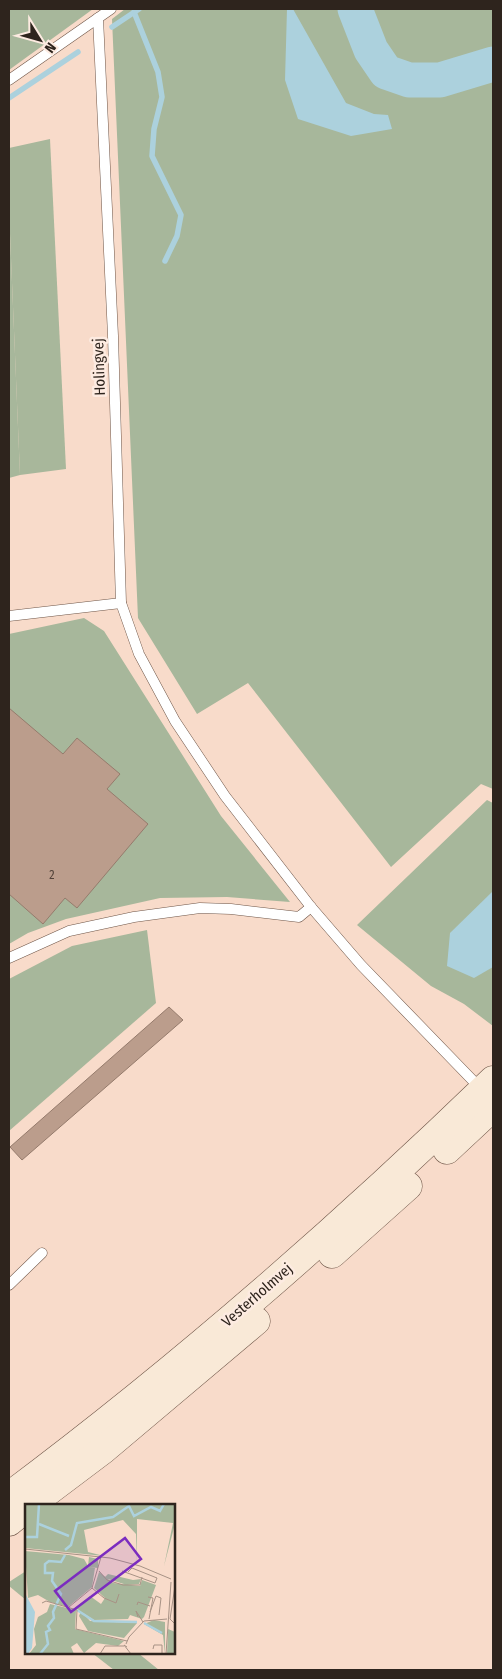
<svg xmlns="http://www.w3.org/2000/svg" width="502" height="1679" viewBox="0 0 502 1679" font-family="'Fira Sans Condensed',sans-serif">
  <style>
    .green { fill: #a7b79b }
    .forest { fill: #a8b79b }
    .water { fill: #acd1dd }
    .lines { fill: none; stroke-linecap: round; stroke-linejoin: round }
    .stream { stroke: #acd1dd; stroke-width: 5.5 }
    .river { stroke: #acd1dd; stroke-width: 35 }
    .building { fill: #bb9d8c; stroke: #957b6c }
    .lane-casing { stroke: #6f5648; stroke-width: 11 }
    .secondary-casing { stroke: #6f5648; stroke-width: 29 }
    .lane { stroke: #fff; stroke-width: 10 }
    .secondary { stroke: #f9e9d7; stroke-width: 28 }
    .labels { text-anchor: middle; stroke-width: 5; stroke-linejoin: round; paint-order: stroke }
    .number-label { font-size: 12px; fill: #514239 }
    .street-label { font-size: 15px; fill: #2e241d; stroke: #fdebe1 }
    .inset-river { fill: none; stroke: #acd1dd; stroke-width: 2.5 }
    .inset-road { fill: none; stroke: #a79285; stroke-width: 1 }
    .view { fill: #7b2cbf; fill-opacity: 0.15; stroke: #7b2cbf; stroke-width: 2.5 }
    .inset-edge { fill: none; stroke: #2e241d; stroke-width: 2.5 }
  </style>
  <rect width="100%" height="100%" fill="#f8dbca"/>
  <g class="green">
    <path d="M9 9H93L9 70Z"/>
    <path d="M125 9H493V789L481 784 391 867 248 683 197 714 138 618 112 19Z"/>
    <path d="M9 210 20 475 9 478Z"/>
    <path d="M84 618 104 631 221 816 290 902 227 897 160 898 66 919 28 933 9 944V634Z"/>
    <path d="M487 800 493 803V1026L464 1004 431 986 357 925Z"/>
    <path d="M147 930 156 1003 9 1131V979L72 946Z"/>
    <path d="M26 1571V1600L9 1586V1582Z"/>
    <path d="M92 1653H138L159 1670H114Z"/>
  </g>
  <path class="forest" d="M50 139 66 469 20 475 9 210V148Z"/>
  <g class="water">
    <path d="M287 9H293L346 103 374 114 388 115 392 129 351 136 298 119 285 80Z"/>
    <path d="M493 891V967L474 978 447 966 450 933Z"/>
  </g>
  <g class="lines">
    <g class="stream">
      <path d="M134 12 158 72 162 97 154 129 152 156 181 215 177 236 165 261"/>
      <path d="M112 27 139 9"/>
      <path d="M9 98 78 52"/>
    </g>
    <path class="river" d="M355 9 371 50 386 72 409 80H440L493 64"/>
  </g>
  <g class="building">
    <path d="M9 708 63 754 77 738 120 774 107 789 148 824 77 908 65 898 43 924 9 894Z"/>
    <path d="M169 1007 183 1020 22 1160 10 1147Z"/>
  </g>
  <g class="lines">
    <g class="lane-casing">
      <g id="lane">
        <path d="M9 80 111 9"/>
        <path d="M121 603 139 654 175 721 225 796 311 907 361 965 482 1090"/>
        <path d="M9 616 121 603 113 336 98 18"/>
        <path d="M9 958 69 931 134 917 200 908 231 909 299 917 311 907"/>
        <path d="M9 1285 42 1253"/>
      </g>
    </g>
    <g class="secondary-casing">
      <g id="secondary">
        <path d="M447 1150 493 1107"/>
        <path d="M332 1254 408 1186"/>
        <path d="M9 1496C179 1369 340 1228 493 1080"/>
        <path d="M30 1505 103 1450 256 1321"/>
        <path d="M9 1522 26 1508"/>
      </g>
    </g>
    <use href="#lane" class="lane"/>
    <use href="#secondary" class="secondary"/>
  </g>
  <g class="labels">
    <g class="number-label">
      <text x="52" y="879">2</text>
    </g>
    <g class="street-label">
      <text transform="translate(99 367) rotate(-92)" y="5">Holingvej</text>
      <text transform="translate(257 1295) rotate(-41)" y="5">Vesterholmvej</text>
    </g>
  </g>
  <g transform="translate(25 1504)">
    <rect width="150" height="150" fill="#f8dbca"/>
    <path d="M0 0H150V20L139 62 148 19 112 15V58L111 30 98 16 59 26 63 48 79 52 0 44ZM0 47 44 51 59 55 63 62 64 53 73 55V64L63 63 70 64 67 83 43 103 25 98 13 91 3 94ZM74 68 88 79 115 82 117 76 131 81 119 113 117 115 105 111 103 115 69 116 50 104 65 92 76 100 80 94 69 84ZM83 70 108 76 116 75 114 80 102 81 83 75 80 73ZM25 100 51 106 50 125 99 137 93 142 71 139 59 149 52 139 46 143 49 150H4L11 141 9 125 13 113 22 108ZM56 107 65 117 112 119 99 134 63 127 54 112ZM129 116 140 118V150L138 131 119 120ZM143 125 150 128V150H142Z" fill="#a7b79b"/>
    <path d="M0 89 10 108 7 144 3 150H0Z" fill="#acd1dd"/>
    <path class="inset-river" d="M14 20 44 32M0 33H12L14 0M40 46 46 41 52 19 88 13 104 2 109 12 126 3 135 7 139 0M52 106 69 117 112 118M119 119 137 129M15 150 23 140 21 128 25 126 23 122 29 114 28 108 36 90 27 77 28 69H20V60L24 57 36 58 40 51"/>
    <path class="inset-road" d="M0 45 85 54 115 62 146 75M74 67 82 76 98 81H115L117 73M97 67 130 79 132 74 107 64 103 68M150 82 145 115 150 120M67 84 76 53M123 93 128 94 124 115M17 99 21 97 52 106 51 125 102 137M112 101 113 98 125 102M44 103 67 84 79 94 91 99 94 90M125 108 131 92 136 94 134 111M113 113 111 107 118 118M101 140 104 133 119 117 142 115M102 143 99 141 106 150M128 145 129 141H137V150M75 150 80 142H99M141 150 146 78"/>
    <path class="view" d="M100 34 116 55 46 108 30 87Z"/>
    <rect width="150" height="150" class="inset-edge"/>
  </g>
  <rect width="502" height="1679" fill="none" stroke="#2e241d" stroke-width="20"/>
  <g transform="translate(40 40) rotate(127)" stroke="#fdebe1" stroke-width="4" paint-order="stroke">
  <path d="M0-4L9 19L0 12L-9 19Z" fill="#2e241d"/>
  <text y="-8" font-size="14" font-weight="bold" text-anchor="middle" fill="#2e241d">N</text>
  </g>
</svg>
